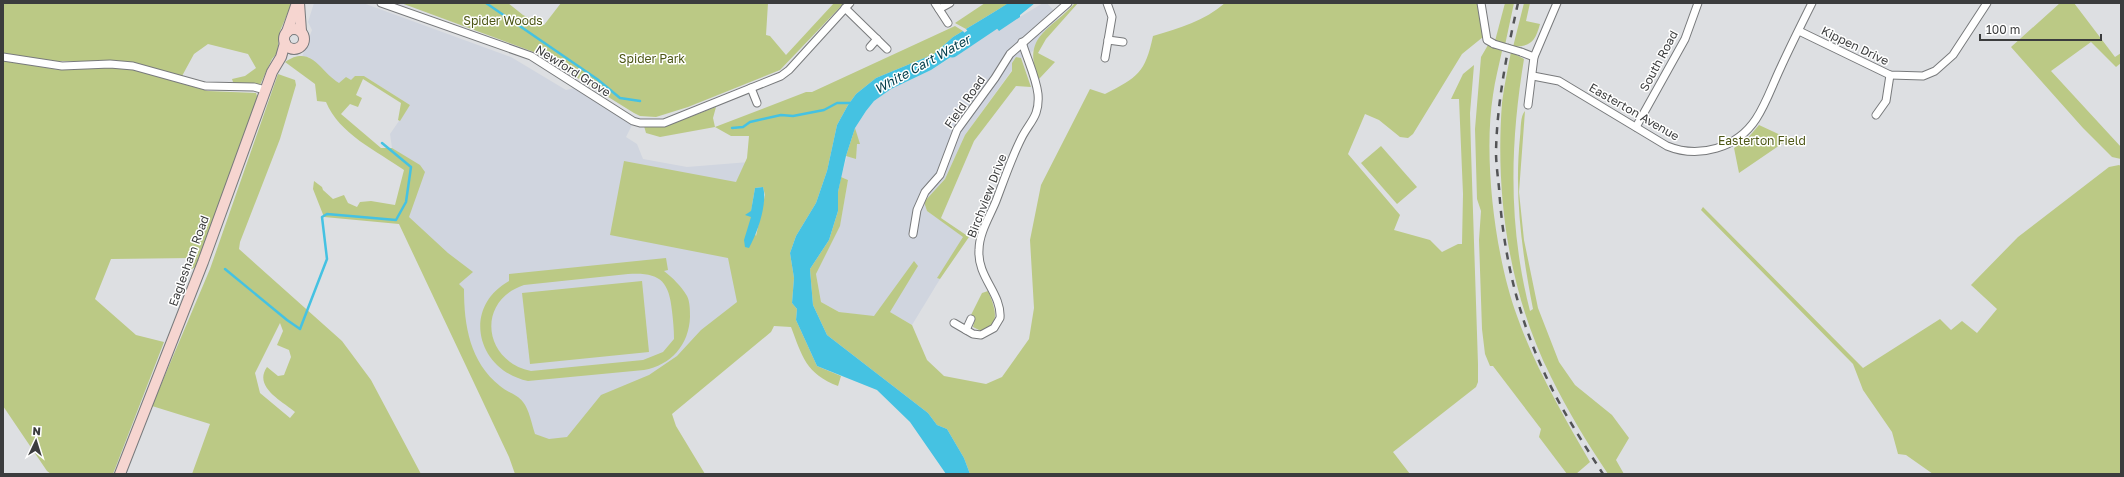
<svg xmlns="http://www.w3.org/2000/svg" width="2124" height="477" viewBox="0 0 2124 477" font-family="'Golos Text',sans-serif">
  <style>
    .built { fill: #d0d5df }
    .green { fill: #bbc985; fill-rule: evenodd }
    .water { fill: #45c2e2 }
    .lines { fill: none; stroke-linecap: round; stroke-linejoin: round }
    .stream { stroke: #45c2e2; stroke-width: 2.5 }
    .river { stroke: #45c2e2; stroke-width: 15 }
    .street-casing { stroke: #787a7c; stroke-width: 9 }
    .secondary-casing { stroke: #787a7c; stroke-width: 12 }
    .street { stroke: #fff; stroke-width: 7 }
    .secondary { stroke: #f6d5d0; stroke-width: 10 }
    .rail { stroke: #535456; stroke-width: 2.5; stroke-dasharray: 7 7; stroke-linecap: butt }
    .street-bridge-casing { stroke: #787a7c; stroke-width: 9; stroke-linecap: butt }
    .street-bridge { stroke: #fff; stroke-width: 7 }
    .labels { text-anchor: middle; stroke-width: 3; stroke-linejoin: round; paint-order: stroke }
    .park-label { font-size: 12px; fill: #4d5716; stroke: #fff }
    .street-label { font-size: 12px; fill: #3b3c3d; stroke: #fff }
    .water-label { font-size: 13px; font-style: italic; fill: #06404d; stroke: #fff }
  </style>
  <rect width="100%" height="100%" fill="#dddfe2"/>
  <g class="built">
    <path d="M314 3H363L511 57 566 90 574 88 632 125 626 137 637 144 643 159 687 167 749 162 748 316 524 474 400 219 410 160 392 148 390 134 410 105 364 76 334 89 309 57H302L312 30 308 22Z"/>
    <path d="M1043 3H1047L1055 12 1058 20 1042 34 1033 51 1021 58 1016 57 1012 63V70L965 135 945 179 924 202 927 211 964 237 938 277 940 279 912 325 890 312 879 309 874 317 839 312 821 302 816 274 840 225 848 180 841 177 855 128 866 111 874 101 891 89 931 70 960 52 995 25 1020 17Z"/>
  </g>
  <g class="green">
    <path d="M3 3H292L280 31 277 53 272 59 260 85H234L232 79 245 76 256 68 248 54 208 44 194 54 182 76 146 66 117 61H52L3 53Z"/>
    <path d="M401 3H508L523 15 544 25 561 3H768L766 35 770 36 786 55 834 3H844L780 70 688 107 656 117 640 116 634 113 539 54Z"/>
    <path d="M985 3H1009L966 29 955 23Z"/>
    <path d="M1075 3H1078L1046 39 1038 53 1055 62 1039 79C1021 36 1050 31 1075 3Z"/>
    <path d="M1225 3H1478L1483 37 1462 54 1413 134 1408 138 1400 137 1379 120 1365 114 1348 154 1400 215 1394 230 1430 240 1442 252 1458 244H1462L1463 194 1459 99H1451L1463 74 1474 65 1470 113 1471 150 1478 364V382L1476 387 1393 452 1410 474H970L964 458 947 429 937 425 928 413 827 335 813 305 810 269 829 240 838 211V192L841 177 848 180 840 226 816 274 821 302 839 312 874 316 914 261 918 266 890 312 912 325 927 360 944 376 986 384 1002 377 1029 339 1034 308 1030 240 1041 185 1090 89 1105 94C1138 77 1145 73 1153 36 1180 28 1204 21 1225 3Z"/>
    <path d="M1505 3H1514L1505 45 1495 41Z"/>
    <path d="M1524 3H1530L1526 21 1540 24C1535 42 1531 46 1513 47Z"/>
    <path d="M2060 3H2074L2115 57 2121 53V63L2116 67 2091 42 2051 71 2121 147V159L2112 157 2083 128 2011 47Z"/>
    <path d="M955 26 963 31 953 37 934 54 876 78 856 94 848 105 837 125 827 171 816 203 796 236 790 253 794 278 792 303 797 309 796 320 817 366 841 376 838 386C806 374 802 356 791 327L774 326 771 332 672 414 676 426 705 474H515L509 457 399 224 324 217 313 189 314 181 322 187 323 190 333 199 344 195 348 203 357 207 360 202 371 201 395 205 404 170C377 151 339 134 326 102L317 101 315 84 285 62C312 44 320 72 339 83L346 77 351 80 355 76H364L410 105 400 121 398 120 401 103 363 79 356 95 362 98 358 107 350 104 341 114 381 148H392L420 165 425 172 409 217 448 253 473 272 459 284 464 289C464 326 470 362 500 386 507 392 518 395 523 402 529 409 532 425 535 434L549 439 567 437 601 395 649 375 677 356 701 330 737 302 728 258 610 235 624 161 736 182 747 158 749 136H731L715 127 660 137 646 133 644 126 663 127 716 107 713 118 715 127 806 92H812ZM763 187 765 195 756 236C748 218 752 207 755 188Z"/>
    <path d="M1488 45 1502 51C1499 65 1495 80 1493 95 1483 158 1495 256 1517 316 1535 367 1563 415 1590 462L1576 474H1567L1539 437 1541 429 1493 366H1490L1485 354 1482 329 1479 240 1481 211 1477 199 1475 129 1481 57Z"/>
    <path d="M1511 52 1524 59C1510 144 1508 226 1530 311L1533 309C1522 252 1514 196 1520 137 1521 129 1520 116 1525 111L1519 192 1524 240 1538 308 1559 362 1575 385 1612 415 1629 438 1616 460 1624 474H1608C1587 443 1568 411 1551 377 1509 294 1495 195 1502 103 1504 86 1508 68 1511 52Z"/>
    <path d="M1016 57 1021 58 1031 87 1016 86 974 141 941 218 969 237 940 279 937 278 963 237 927 211 924 202 945 179 965 135 1012 71V63Z"/>
    <path d="M3 60 59 70 111 67 131 69 208 91 256 93 258 99 197 266 190 270 194 259 192 258 111 259 95 299 136 335 164 342 113 474H51L47 471 3 406Z"/>
    <path d="M278 74 295 80 296 85 280 139 240 242 239 249 342 341 371 380 421 474H192L210 424 152 406 210 269ZM280 323 283 331 277 345 289 350 291 357 284 375 278 376 267 367C253 387 282 401 295 412L290 418 260 393 255 373Z"/>
    <path d="M1759 125 1789 139 1739 173 1734 148 1747 139Z"/>
    <path d="M855 128 860 144H857L856 159 846 156Z"/>
    <path d="M1381 146 1417 187 1397 204 1361 163Z"/>
    <path d="M2119 165 2121 166V474H1933L1906 455 1898 454 1892 432 1863 390 1853 364 1701 210 1703 207 1863 368 1940 319 1951 330 1962 321 1977 333 1997 309 1971 285 2018 237 2109 167Z"/>
    <path d="M666 258 668 270 664 271C673 278 681 286 687 296 690 302 690 310 690 317 689 345 671 365 644 370L528 381C477 370 461 308 509 281V274ZM628 274C659 272 669 280 672 311 673 320 674 329 674 339L663 352 643 360 531 371C483 361 476 301 524 285Z"/>
    <path d="M642 281 649 352 530 364 522 293Z"/>
    <path d="M988 291C994 305 1003 327 981 331L973 327 975 319 971 315 982 293Z"/>
  </g>
  <g class="water">
    <path d="M1009 3H1035L1020 15V17L999 31 995 26 975 41 966 29Z"/>
    <path d="M963 31 972 43 931 70 891 89 874 101 866 111 855 128 846 156 838 192V211L829 240 810 269 813 305 827 335 928 413 937 425 947 429 964 458 970 474H946L910 422 877 390 817 366 796 320 797 309 792 303 794 278 790 253 796 236 816 203 827 171 837 125 848 105 856 94 876 78 934 54 953 37Z"/>
    <path d="M763 187C768 203 757 234 749 248L745 247 744 240 751 217 745 215 751 211 755 188Z"/>
  </g>
  <g class="lines">
    <g class="stream">
      <path d="M486 3 597 79 620 98 640 101"/>
      <path d="M732 128 743 127 750 122 781 115 793 116 824 110 837 103H852"/>
      <path d="M225 269 287 320 300 329 327 259 322 217 327 214 396 220 406 202 411 167 382 143"/>
    </g>
    <path class="river" d="M952 50 1022 3"/>
    <g class="street-casing">
      <g id="street">
        <path d="M381 3 531 56 633 121 640 123H664L781 76 789 70 850 3"/>
        <path d="M935 3 948 23"/>
        <path d="M1481 3 1487 40 1494 44"/>
        <path d="M845 8 887 49"/>
        <path d="M939 9 950 3"/>
        <path d="M1799 31 1890 75 1923 76 1935 71 1953 55 1987 3"/>
        <path d="M1108 40 1123 42"/>
        <path d="M870 47 877 39"/>
        <path d="M1521 52 1534 57"/>
        <path d="M3 57 62 66 110 64 133 66 205 86 254 87 265 90"/>
        <path d="M1105 58 1112 17 1107 3"/>
        <path d="M1533 76 1559 81 1667 146C1699 159 1737 148 1756 119 1766 104 1772 86 1780 69 1790 47 1801 25 1812 3"/>
        <path d="M751 88 757 103"/>
        <path d="M1528 105 1534 57 1557 3"/>
        <path d="M1876 115 1886 101 1890 75"/>
        <path d="M1636 127 1685 39 1698 3"/>
        <path d="M913 234 917 210 925 192 940 175 957 130 995 78 1010 54 1068 3"/>
        <path d="M954 323 973 334 981 335 994 328 1000 318C1002 294 977 277 979 250 979 233 990 216 996 201 1004 180 1011 159 1021 139 1029 122 1040 117 1038 94 1036 77 1027 59 1022 42"/>
        <path d="M966 330 971 319"/>
      </g>
    </g>
    <g class="secondary-casing">
      <g id="secondary">
        <path d="M299 3 301 31"/>
        <circle cx="294" cy="39" r="10"/>
        <path d="M287 32 297 3"/>
        <path d="M120 474 203 262 272 72 281 57 285 43"/>
      </g>
    </g>
    <use href="#street" class="street"/>
    <use href="#secondary" class="secondary"/>
    <path class="rail" d="M1518 3C1507 52 1497 102 1496 152 1496 164 1498 177 1499 188 1503 252 1517 314 1544 372 1560 408 1582 441 1603 474"/>
    <g class="street-bridge-casing">
      <path id="street-bridge" d="M1494 44 1521 52"/>
    </g>
    <use href="#street-bridge" class="street-bridge"/>
  </g>
  <g class="labels">
    <g class="park-label">
      <text x="503" y="25">Spider Woods</text>
      <text x="652" y="63">Spider Park</text>
      <text x="1762" y="145">Easterton Field</text>
    </g>
    <g class="street-label">
      <text transform="translate(1855 46) rotate(26)" y="4">Kippen Drive</text>
      <text transform="translate(1659 61) rotate(-62)" y="4">South Road</text>
      <text transform="translate(573 71) rotate(32)" y="4">Newford Grove</text>
      <text transform="translate(965 102) rotate(-55)" y="4">Field Road</text>
      <text transform="translate(1634 112) rotate(30)" y="4">Easterton Avenue</text>
      <text transform="translate(987 196) rotate(-69)" y="4">Birchview Drive</text>
      <text transform="translate(189 261) rotate(-70)" y="4">Eaglesham Road</text>
    </g>
    <g class="water-label">
      <text transform="translate(922 64) rotate(-29)" y="5">White Cart Water</text>
    </g>
  </g>
  <rect width="2124" height="477" fill="none" stroke="#3b3c3d" stroke-width="8"/>
  <g transform="translate(36 441) rotate(4)" stroke="#ffffff" stroke-width="3" paint-order="stroke">
  <path d="M0-3L7 15L0 10L-7 15Z" fill="#3b3c3d"/>
  <text y="-6" font-size="11" font-weight="bold" text-anchor="middle" fill="#3b3c3d">N</text>
  </g>
  <path d="M1980 34v6h121v-6" fill="none" stroke="#3b3c3d" stroke-width="2"/>
  <text x="1986" y="34" font-size="12" fill="#3b3c3d" stroke="#ffffff" stroke-width="3" paint-order="stroke">100 m</text>
</svg>
